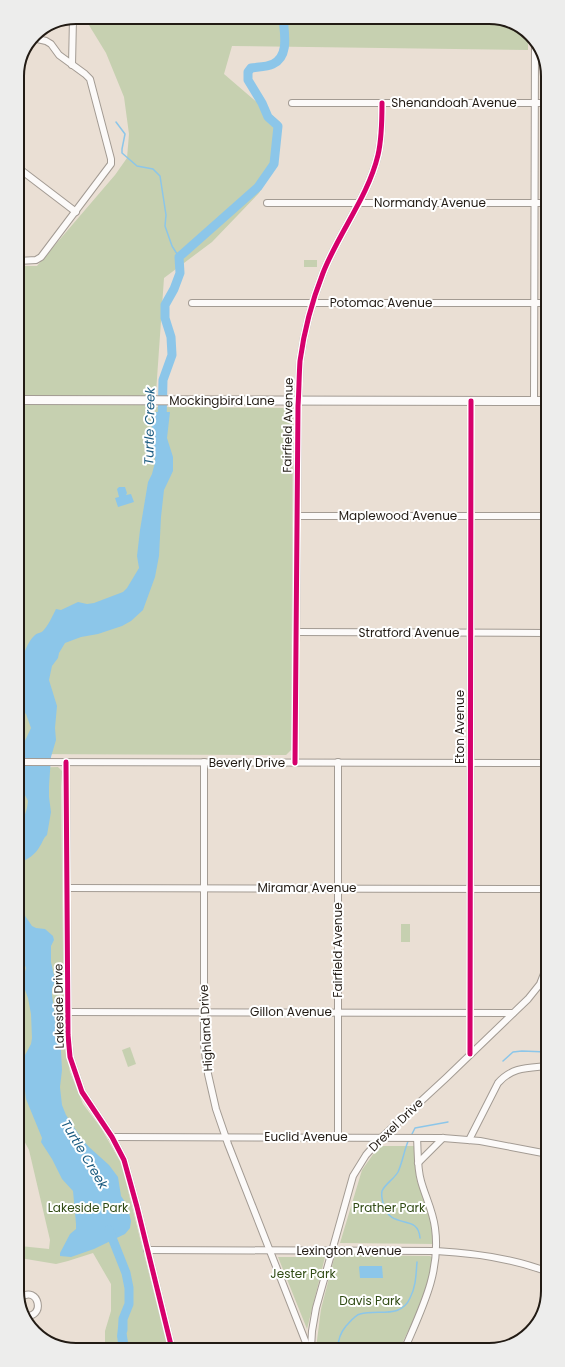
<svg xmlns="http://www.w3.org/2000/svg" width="565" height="1367" viewBox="0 0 565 1367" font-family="Poppins,sans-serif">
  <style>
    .green { fill: #c6d0b0 }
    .water { fill: #8cc6e9 }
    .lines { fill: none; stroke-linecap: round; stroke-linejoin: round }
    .stream { stroke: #8cc6e9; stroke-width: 1.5 }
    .river { stroke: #8cc6e9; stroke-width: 9 }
    .minor-casing { stroke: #a39b93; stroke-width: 8 }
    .major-casing { stroke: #a39b93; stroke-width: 10 }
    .minor { stroke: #fcfaf9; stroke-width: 6 }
    .major { stroke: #fcfaf9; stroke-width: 8 }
    .cycleway-casing { stroke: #fff; stroke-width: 8 }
    .cycleway { stroke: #d6006c; stroke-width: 5 }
    .labels { text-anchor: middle; stroke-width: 4; stroke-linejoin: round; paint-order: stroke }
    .street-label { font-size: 12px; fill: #221b14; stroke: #fff }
    .park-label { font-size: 12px; fill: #304b14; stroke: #fff }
    .water-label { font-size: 13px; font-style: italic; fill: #1c5c81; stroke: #fff }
    .rim { fill: none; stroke: #221b14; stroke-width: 2 }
  </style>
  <rect width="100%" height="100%" fill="#eadfd4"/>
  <g class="green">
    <path d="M84 17H493L525 29 528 33V50L232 46 224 74 280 122 276 164 259 193 212 242 164 278 155 407 293 408 291 750 286 755 19 754 18 266H37L115 175 127 158 129 134 124 97 106 53Z"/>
    <rect x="304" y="260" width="13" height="7"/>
    <path d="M58 767 62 771 61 787 64 1041 70 1072 83 1104 101 1128 121 1163 168 1349 105 1350V1331L111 1311V1284L93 1253 68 1261 56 1264 20 1258V1246L49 1249 50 1240 29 1150 20 1133 19 768Z"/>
    <rect x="401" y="924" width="9" height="18"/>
    <path d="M130 1047 136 1064 128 1067 122 1050Z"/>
    <path d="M379 1146H419L416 1169 417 1181 428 1212 433 1229 434 1244 340 1243 362 1170Z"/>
    <path d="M335 1255 430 1256 433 1258C432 1288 412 1321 400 1348H316L321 1309Z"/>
    <path d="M278 1257H325L307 1329Z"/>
  </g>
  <g class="water">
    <path d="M152 412H170L167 438 173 457V471L164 490 161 517 159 556 155 577 143 610 131 621 122 626 98 634 81 637 65 643 59 653 58 658 52 666 49 680 57 706 55 728 56 740 51 757 49 786V797L51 812 47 835C43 838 43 842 40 846 35 855 28 859 19 863V823L23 821 27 808 28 801 23 791 25 755 23 745 31 728 26 714 19 707C19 686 18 651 35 635 37 633 41 633 43 631 48 626 53 615 56 609L61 610 78 602 87 604 94 603 123 592 127 588 139 568 137 556 140 530 148 482 152 474 155 462V457L153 453 154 433 151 424 154 416Z"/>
    <path d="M119 487H125L127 493 126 495 131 494 134 502 118 507 115 498 119 497 117 489Z"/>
    <path d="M19 907 32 926 36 928 45 929 53 936 54 940 51 946V962L55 980 52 989V995L56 1026 60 1033 62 1070 60 1087 62 1105 66 1115 81 1138 89 1147 109 1165 118 1177 121 1196 127 1205 131 1221 130 1228 125 1234 94 1249 71 1257 60 1256V1253L70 1234 76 1229V1224L73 1191 62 1179 52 1159 41 1142 42 1138 26 1099 25 1091V1068L24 1057 31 1044 32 1038 31 1014 28 998 25 990 23 978 26 968 23 960 19 958Z"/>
    <path d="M360 1266H382L383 1278H360L359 1267Z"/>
    <path d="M119 1319H123L125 1323 129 1349 119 1350 117 1336Z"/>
  </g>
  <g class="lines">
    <g class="stream">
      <path d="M116 122 125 134 122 149V153L137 166 153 169 160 176 166 215 165 226 172 246 179 257"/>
      <path d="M503 1061 513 1052 522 1051 547 1052"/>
      <path d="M411 1136 415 1128 448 1122"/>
      <path d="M409 1139C404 1150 403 1161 398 1172 394 1179 385 1184 382 1191 381 1195 382 1199 383 1203 390 1232 418 1212 420 1238"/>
      <path d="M338 1348C338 1339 341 1332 346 1326 350 1322 355 1315 360 1314 378 1309 401 1319 410 1298 416 1287 416 1274 417 1262"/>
    </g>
    <g class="river">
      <path d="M162 423 163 380 172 355 171 337 165 318V305L174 289 180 273 179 257 258 187 274 164 278 126 268 117 262 103 248 80V72L251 68C258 67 267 67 273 64 290 56 284 32 283 17"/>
      <path d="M109 1230 126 1273 129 1288V1304L123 1319V1330"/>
    </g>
    <g class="minor-casing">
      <g id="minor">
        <path d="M72 65 73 18"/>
        <path d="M292 103H545"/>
        <path d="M17 167 76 212"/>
        <path d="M267 203H545"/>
        <path d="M18 261 36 260 41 257 111 164V159L90 79 85 74 59 55 51 44 46 41 33 38"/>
        <path d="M192 303H546"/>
        <path d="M534 401 535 44"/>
        <path d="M297 516H546"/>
        <path d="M296 632 546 633"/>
        <path d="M19 762 547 763"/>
        <path d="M66 762 68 1035 70 1057 82 1092 112 1137 124 1160 137 1207 172 1349"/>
        <path d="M204 762V1045L208 1074 216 1109 228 1144 308 1348"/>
        <path d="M295 763 298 406C299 391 299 376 300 361 304 331 312 301 323 273 339 232 368 197 378 155 382 138 382 120 382 103"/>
        <path d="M67 888 547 889"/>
        <path d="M68 1012 513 1013"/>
        <path d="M470 1054 471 401"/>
        <path d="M112 1137 443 1138 480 1141 548 1154"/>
        <path d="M338 1138V762"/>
        <path d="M469 1140 498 1083C512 1067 527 1068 547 1066"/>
        <path d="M418 1163 443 1138"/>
        <path d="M147 1250 436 1251C474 1253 512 1258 548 1272"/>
        <path d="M20 1298C39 1283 47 1321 23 1315"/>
        <path d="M311 1348 312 1331 316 1308 332 1251 353 1176 366 1155 381 1138 446 1078 528 999 540 984 547 966"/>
        <path d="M405 1348C422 1308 441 1272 435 1228 433 1211 425 1196 421 1181 417 1167 418 1152 417 1138"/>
      </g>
    </g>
    <g class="major-casing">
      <path id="major" d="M18 400 546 401"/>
    </g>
    <use href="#minor" class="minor"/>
    <use href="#major" class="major"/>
    <g class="cycleway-casing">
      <g id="cycleway">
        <path d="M66 762 68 1035 70 1057 82 1092 112 1137 124 1160 137 1207 172 1349"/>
        <path d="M295 763 298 406C299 391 299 376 300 361 304 331 312 301 323 273 339 232 368 197 378 155 382 138 382 120 382 103"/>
        <path d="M470 1054 471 401"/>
      </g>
    </g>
    <use href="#cycleway" class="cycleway"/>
  </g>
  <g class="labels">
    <g class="street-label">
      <text x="454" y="107">Shenandoah Avenue</text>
      <text x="430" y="207">Normandy Avenue</text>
      <text x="381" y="307">Potomac Avenue</text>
      <text x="222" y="405">Mockingbird Lane</text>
      <text transform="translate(288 425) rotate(-89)" y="4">Fairfield Avenue</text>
      <text x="398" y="520">Maplewood Avenue</text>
      <text x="409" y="637">Stratford Avenue</text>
      <text transform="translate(460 727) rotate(-90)" y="4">Eton Avenue</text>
      <text x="247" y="767">Beverly Drive</text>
      <text x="307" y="892">Miramar Avenue</text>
      <text transform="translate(338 950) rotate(-90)" y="4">Fairfield Avenue</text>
      <text transform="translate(59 1006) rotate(-91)" y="4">Lakeside Drive</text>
      <text x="291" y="1016">Gillon Avenue</text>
      <text transform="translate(206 1028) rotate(-93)" y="4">Highland Drive</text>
      <text transform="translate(396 1125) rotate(-44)" y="4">Drexel Drive</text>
      <text x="306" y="1141">Euclid Avenue</text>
      <text x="349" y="1255">Lexington Avenue</text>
    </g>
    <g class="park-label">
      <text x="88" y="1212">Lakeside Park</text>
      <text x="389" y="1212">Prather Park</text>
      <text x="303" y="1278">Jester Park</text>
      <text x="370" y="1305">Davis Park</text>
    </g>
    <g class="water-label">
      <text transform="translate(149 426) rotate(-89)" y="5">Turtle Creek</text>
      <text transform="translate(85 1154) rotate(59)" y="5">Turtle Creek</text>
    </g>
  </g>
  <path d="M0 0H565V1367H0ZM76 24H489A52 52 0 0 1 541 76V1291A52 52 0 0 1 489 1343H76A52 52 0 0 1 24 1291V76A52 52 0 0 1 76 24Z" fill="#ededec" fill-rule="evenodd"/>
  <path class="rim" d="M76 24H489A52 52 0 0 1 541 76V1291A52 52 0 0 1 489 1343H76A52 52 0 0 1 24 1291V76A52 52 0 0 1 76 24Z"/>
</svg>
